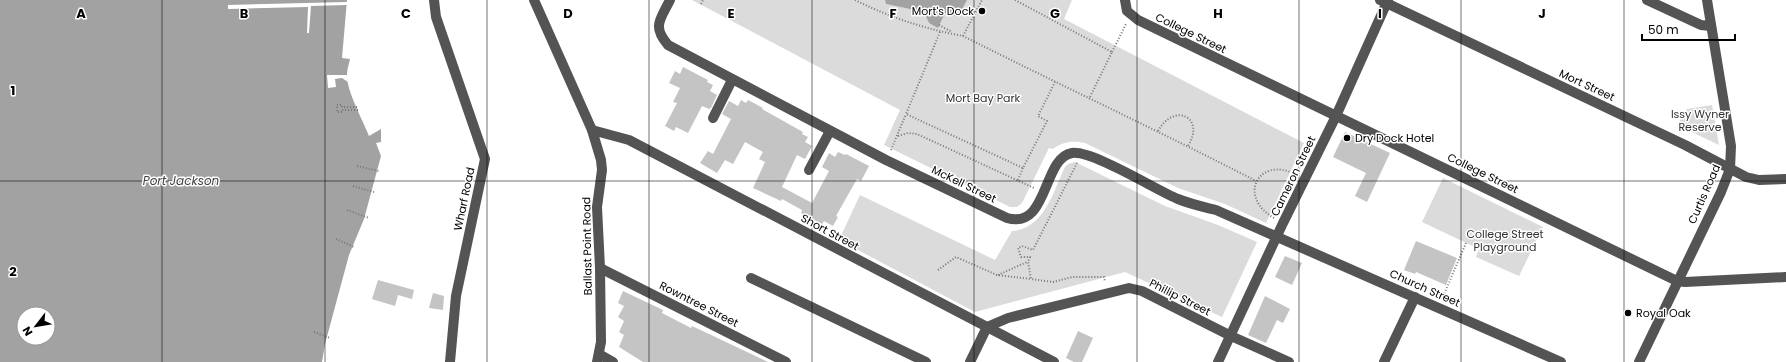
<svg xmlns="http://www.w3.org/2000/svg" width="1786" height="362" viewBox="0 0 1786 362" font-family="Poppins,sans-serif">
  <style>
    .green { fill: #dbdbdb }
    .water { fill: #a2a2a2; fill-rule: evenodd }
    .pier { fill: #fff }
    .building { fill: #c4c4c4 }
    .lines { fill: none; stroke-linecap: round; stroke-linejoin: round }
    .path { stroke: #767676; stroke-width: 2; stroke-dasharray: 1 2; stroke-linecap: butt }
    .minor { stroke: #545454; stroke-width: 10 }
    .grid { fill: none; stroke: #000; stroke-width: 1; stroke-opacity: 0.55 }
    .poi-dot { fill: #000; stroke: #fff; stroke-width: 1.5 }
    .labels { text-anchor: middle; stroke-width: 3; stroke-linejoin: round; paint-order: stroke }
    .poi-label { font-size: 11px; fill: #000; stroke: #fff; text-anchor: start }
    .street-label { font-size: 11px; fill: #000; stroke: #fff }
    .park-label { font-size: 11px; fill: #323232; stroke: #fff }
    .water-label { font-size: 12px; font-style: italic; fill: #434343; stroke: #fff }
    .grid-label { font-size: 13px; text-anchor: middle; font-weight: bold; fill: #000; stroke: #fff; stroke-width: 3; stroke-linejoin: round; paint-order: stroke }
  </style>
  <rect width="100%" height="100%" fill="#fff"/>
  <g class="green">
    <path d="M692 0H885L886 4 925 12 929 23 945 13 958 17 967 0H1072L1064 19 1304 143 1266 223 1225 204 1178 188 1085 143C1071 140 1064 142 1052 149L1049 148 1022 203 1017 207H1010L884 145 900 110Z"/>
    <path d="M1712 105 1719 145 1677 125 1687 109Z"/>
    <path d="M1075 162 1165 206 1218 225 1257 242 1222 317 1125 272 975 312 839 240 860 195 995 260 1012 231C1044 229 1053 192 1065 167L1068 164Z"/>
    <path d="M1443 178 1543 227 1519 276 1476 257 1479 249 1422 222Z"/>
  </g>
  <g class="water">
    <path d="M0 0H347L342 58 350 59C349 64 347 69 347 74 346 90 363 120 369 136L381 129V142L376 143 381 156 364 219 349 255 325 344 322 362H0ZM24 314H48V338H24Z"/>
    <path d="M885 0H967L958 17 945 13 938 28 929 23 924 12 886 4Z"/>
  </g>
  <g class="pier">
    <path d="M347 2V5L311 6 309 33H307L308 7 228 9V5Z"/>
    <path d="M327 75H347L348 82 342 78 335 79 336 87 328 88Z"/>
  </g>
  <g class="building">
    <path d="M683 67 708 80 707 82 713 85 710 91 717 95 711 108 709 109 702 106 688 133 676 127 674 131 665 126 677 103 673 102 680 88 669 83 675 71 680 74Z"/>
    <path d="M741 100 746 103 748 100 763 108 762 109 803 132 802 134 808 137 805 142 812 146 805 159 797 155 782 187 812 203 829 171 822 167 829 153 835 157 838 152 845 155 846 154 869 166 861 181 857 179 836 216 838 217 833 226 824 221 822 224 801 213 802 210 782 199 781 201 753 188 765 162 759 159 763 152 745 142 733 164 725 160 717 173 700 163 708 151 713 154 731 119 722 114 729 101 738 106Z"/>
    <path d="M1345 132 1390 153 1367 202 1355 196 1366 173 1333 157Z"/>
    <path d="M1416 241 1457 258 1446 285 1416 272 1415 274 1404 270Z"/>
    <path d="M1285 256 1302 263 1292 285 1275 277Z"/>
    <path d="M378 280 414 290 412 299 398 295 395 306 375 300 372 299Z"/>
    <path d="M623 291 663 310 662 313 691 328 692 326 768 362H643L619 347 624 335 619 332 624 321 618 317 624 306 618 303Z"/>
    <path d="M433 293 444 296 443 310 429 308Z"/>
    <path d="M1265 296 1290 309 1283 323 1277 320 1266 343 1248 335Z"/>
    <path d="M1078 331 1093 338 1082 362H1074L1066 358Z"/>
  </g>
  <g class="lines">
    <g class="path">
      <path d="M855 0C889 17 925 29 963 36 1060 85 1159 131 1256 181"/>
      <path d="M1015 0 1112 52 1089 99"/>
      <path d="M701 4 703 0"/>
      <path d="M939 25 950 31 951 33"/>
      <path d="M940 32 906 114 1023 168 1047 121 1038 116 1055 82"/>
      <path d="M963 36 982 0"/>
      <path d="M1112 52 1126 24"/>
      <path d="M357 107H342V105H337V112H342V110H359"/>
      <path d="M1158 131C1174 102 1206 117 1188 146"/>
      <path d="M898 136 908 133 917 134 1034 188"/>
      <path d="M891 150 906 114"/>
      <path d="M1077 163 1033 250 1022 246 1018 248 1021 257H1030L1028 262 1031 279 1053 282 1072 277H1104L1105 282"/>
      <path d="M357 166 379 171"/>
      <path d="M1018 180 1023 168"/>
      <path d="M353 186 374 192"/>
      <path d="M347 210 369 218"/>
      <path d="M1274 218C1237 197 1258 156 1295 174"/>
      <path d="M336 239 354 247"/>
      <path d="M938 270 956 257 997 275 1031 279"/>
      <path d="M998 275 1027 262"/>
      <path d="M1442 299 1466 243"/>
      <path d="M314 332 330 338"/>
    </g>
    <g class="minor">
      <path d="M434 0 436 17 485 159 456 296 450 362"/>
      <path d="M534 0 592 130 601 160 602 170 597 207 600 268 601 342 597 362"/>
      <path d="M670 0C660 20 652 26 668 45L886 160 1007 218C1049 230 1042 158 1072 153 1092 150 1156 190 1178 199 1190 204 1204 207 1216 210L1561 362"/>
      <path d="M1125 0 1127 11 1138 20 1677 281 1685 282 1786 277"/>
      <path d="M1380 0 1685 145 1746 177 1759 180 1786 179"/>
      <path d="M1647 0 1701 25 1711 26"/>
      <path d="M713 118 732 80"/>
      <path d="M592 130 629 140 1054 362"/>
      <path d="M809 170 830 131"/>
      <path d="M600 268 786 362"/>
      <path d="M751 278 926 362"/>
      <path d="M599 354 613 362"/>
      <path d="M970 362 987 327 1008 318 1129 288 1142 291 1231 336 1289 362"/>
      <path d="M1218 362 1283 223 1336 116 1388 0"/>
      <path d="M1384 362 1415 297"/>
      <path d="M1639 362 1721 192 1730 169 1731 146 1707 0"/>
    </g>
  </g>
  <path class="grid" d="M162 0V362M325 0V362M487 0V362M649 0V362M812 0V362M974 0V362M1137 0V362M1299 0V362M1461 0V362M1624 0V362M0 181H1786"/>
  <g class="poi-dot">
    <circle cx="982" cy="11" r="4"/>
    <circle cx="1347" cy="138" r="4"/>
    <circle cx="1628" cy="313" r="4"/>
  </g>
  <g class="labels">
    <g class="poi-label">
      <text x="974" y="15" text-anchor="end">Mort's Dock</text>
      <text x="1355" y="142">Dry Dock Hotel</text>
      <text x="1636" y="317">Royal Oak</text>
    </g>
    <g class="street-label">
      <text transform="translate(1191 33) rotate(26)" y="4">College Street</text>
      <text transform="translate(1587 85) rotate(25)" y="4">Mort Street</text>
      <text transform="translate(1483 173) rotate(26)" y="4">College Street</text>
      <text transform="translate(1293 176) rotate(-64)" y="4">Cameron Street</text>
      <text transform="translate(964 184) rotate(26)" y="4">McKell Street</text>
      <text transform="translate(1704 194) rotate(-66)" y="4">Curtis Road</text>
      <text transform="translate(464 199) rotate(-78)" y="4">Wharf Road</text>
      <text transform="translate(830 232) rotate(28)" y="4">Short Street</text>
      <text transform="translate(587 246) rotate(-91)" y="4">Ballast Point Road</text>
      <text transform="translate(1425 288) rotate(24)" y="4">Church Street</text>
      <text transform="translate(1180 297) rotate(27)" y="4">Phillip Street</text>
      <text transform="translate(699 304) rotate(27)" y="4">Rowntree Street</text>
    </g>
    <g class="park-label">
      <text x="983" y="102">Mort Bay Park</text>
      <text x="1700" y="118">Issy Wyner<tspan x="1700" dy="13">Reserve</tspan></text>
      <text x="1505" y="238">College Street<tspan x="1505" dy="13">Playground</tspan></text>
    </g>
    <g class="water-label">
      <text x="181" y="185">Port Jackson</text>
    </g>
  </g>
  <g class="grid-label">
    <text x="81" y="18">A</text>
    <text x="244" y="18">B</text>
    <text x="406" y="18">C</text>
    <text x="568" y="18">D</text>
    <text x="731" y="18">E</text>
    <text x="893" y="18">F</text>
    <text x="1055" y="18">G</text>
    <text x="1218" y="18">H</text>
    <text x="1380" y="18">I</text>
    <text x="1542" y="18">J</text>
    <text x="13" y="95">1</text>
    <text x="13" y="276">2</text>
  </g>
  <g transform="translate(36 326) rotate(239)"><circle r="19" fill="#ffffff" stroke="#999999"/>
  <path d="M0-3L7 15L0 10L-7 15Z" fill="#000000"/>
  <text y="-6" font-size="11" font-weight="bold" text-anchor="middle" fill="#000000">N</text>
  </g>
  <path d="M1642 34v6h93v-6" fill="none" stroke="#000000" stroke-width="2"/>
  <text x="1648" y="34" font-size="12" fill="#000000" stroke="#ffffff" stroke-width="3" paint-order="stroke">50 m</text>
</svg>
